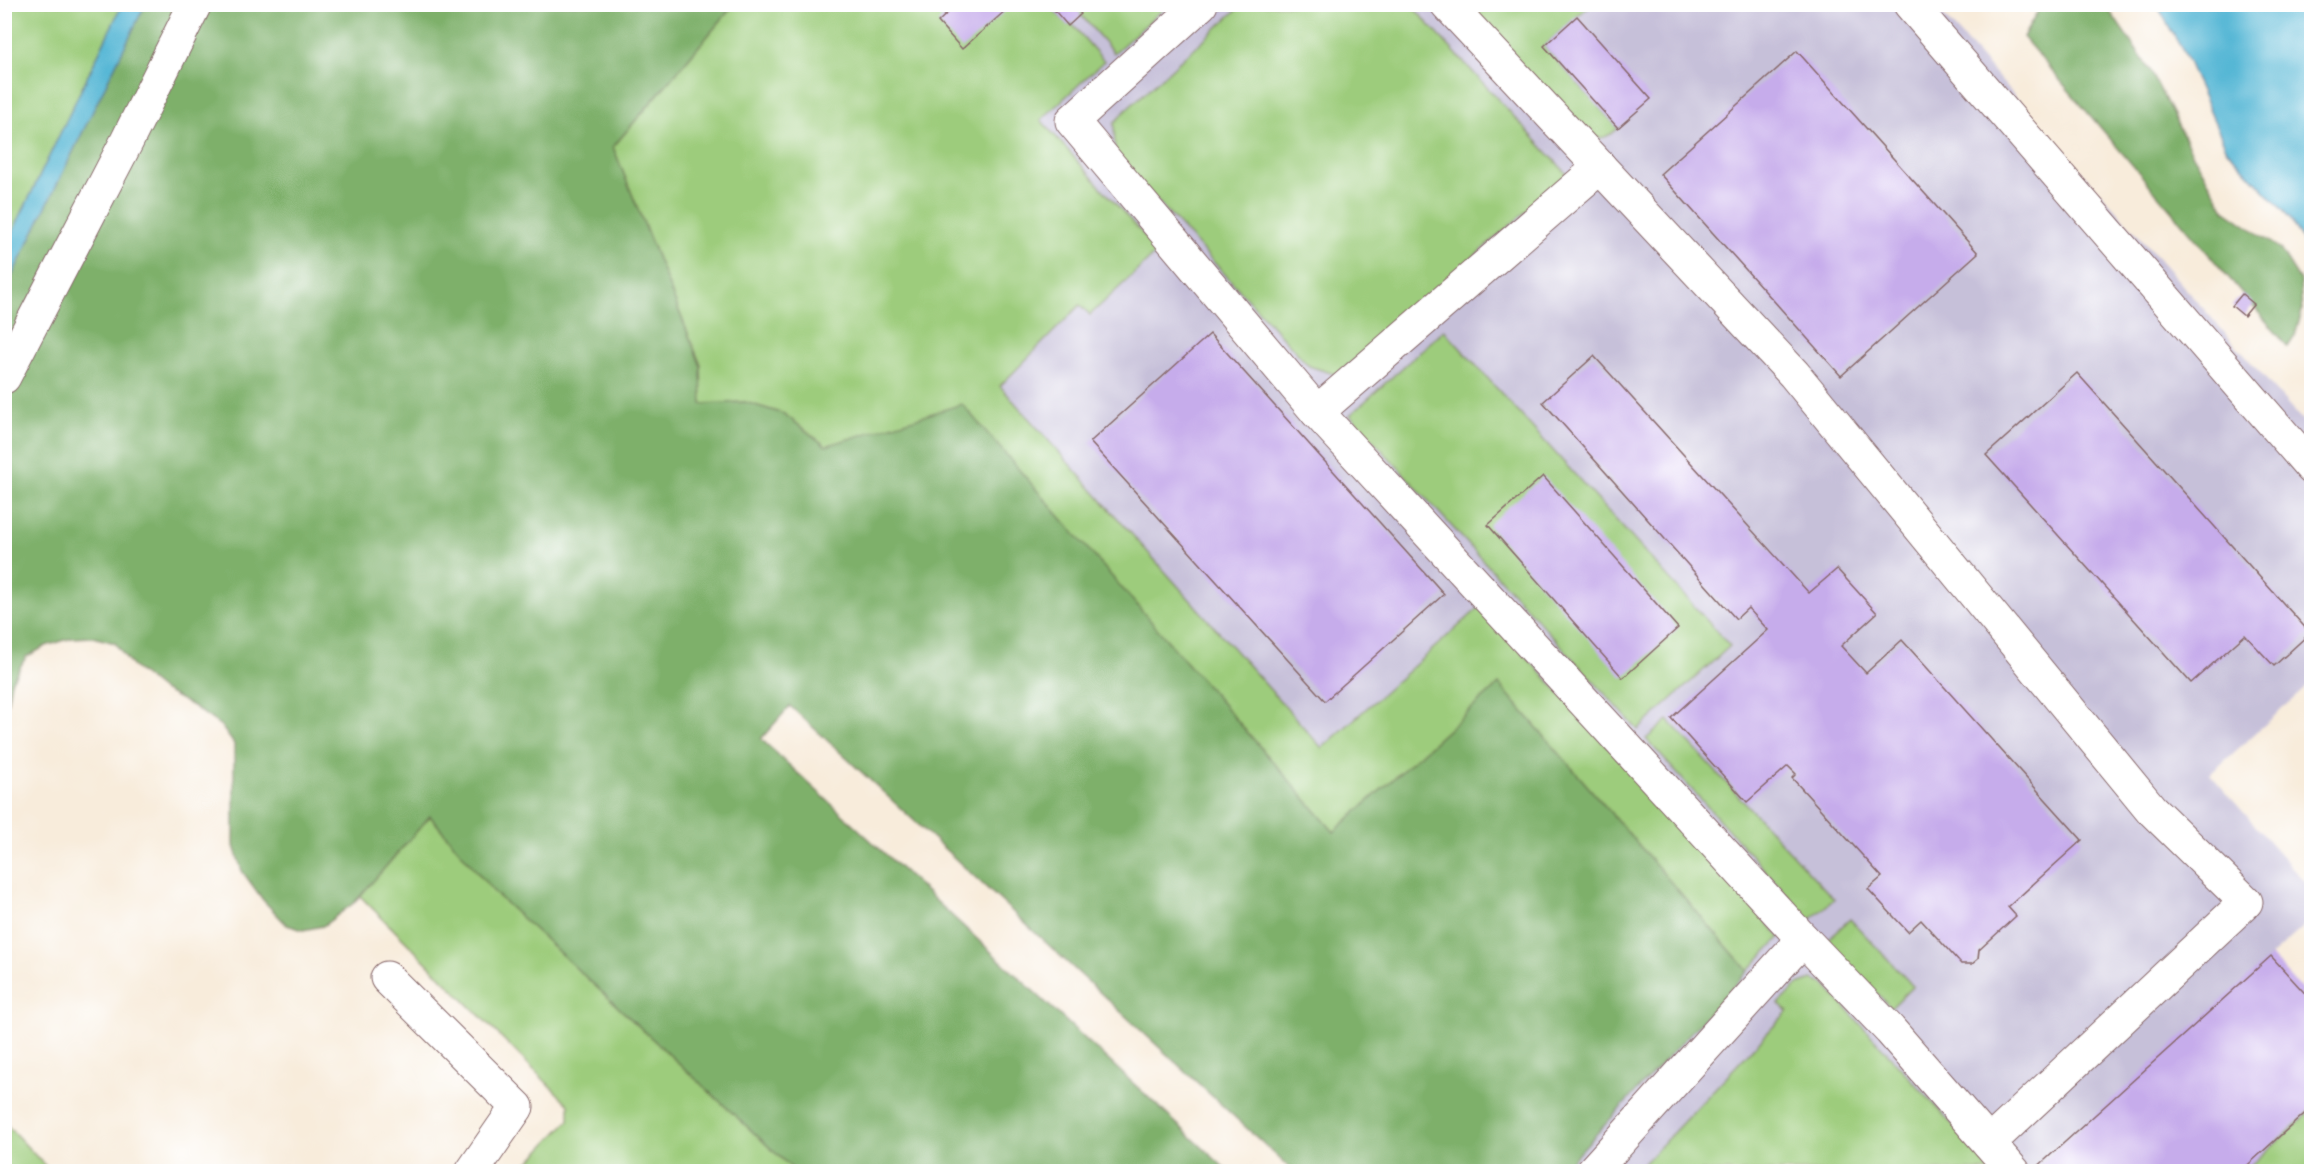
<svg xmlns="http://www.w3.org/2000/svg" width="2316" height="1176" viewBox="0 0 2316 1176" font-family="'Gentium Book Plus',serif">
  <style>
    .industrial { fill: #c6c0d9 }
    .green { fill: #9dcc7b; stroke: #747653; stroke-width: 1.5 }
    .forest { fill: #7eb06b; stroke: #64684b; stroke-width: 1.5 }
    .water { fill: #57b7d5; stroke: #506b80; stroke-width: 1.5 }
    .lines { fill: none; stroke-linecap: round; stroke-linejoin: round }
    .stream { stroke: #57b7d5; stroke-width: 12 }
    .building { fill: #c6aceb }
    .minor-casing { stroke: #876769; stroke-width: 35 }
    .minor { stroke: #fff; stroke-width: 33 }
  </style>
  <rect width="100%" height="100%" fill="#fff"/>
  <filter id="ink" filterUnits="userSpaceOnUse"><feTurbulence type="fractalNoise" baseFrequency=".0167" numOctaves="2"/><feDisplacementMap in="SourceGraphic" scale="12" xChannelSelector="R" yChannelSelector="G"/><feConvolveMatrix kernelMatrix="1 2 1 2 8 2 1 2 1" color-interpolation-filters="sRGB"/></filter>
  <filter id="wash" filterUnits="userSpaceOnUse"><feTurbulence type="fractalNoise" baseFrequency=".008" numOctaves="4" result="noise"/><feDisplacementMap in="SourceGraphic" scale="24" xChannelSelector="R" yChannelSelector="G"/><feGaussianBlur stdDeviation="1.35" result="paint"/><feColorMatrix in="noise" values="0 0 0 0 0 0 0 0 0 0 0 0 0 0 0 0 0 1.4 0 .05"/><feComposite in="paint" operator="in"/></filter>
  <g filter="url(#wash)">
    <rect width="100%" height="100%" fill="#f8ecdb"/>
    <path class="industrial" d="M170 5H1934L2311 430V683L2210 774 2311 889V920L2271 956 2311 1001V1140L2276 1172 1331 1171Z"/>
    <g class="green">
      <path d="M6 4 122 5 5 248 4 8Z"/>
      <path d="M734 5H1049L1068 25 1071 23 1104 61 1041 120 1158 251 1090 315 1080 305 1000 386 1322 748 1481 606 1780 937 1748 971 1499 684 1334 832 962 405 826 446 784 414 745 402 701 404V366L613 147Z"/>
      <path d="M1072 5H1168L1114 53Z"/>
      <path d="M1242 5H1411L1568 175 1337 375 1309 366 1120 160 1115 152 1114 123 1126 110Z"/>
      <path d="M1456 5H1590L1544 46 1618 128C1608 139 1598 139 1583 139Z"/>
      <path d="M1444 330 1730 646 1638 730 1350 415Z"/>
      <path d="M1668 720 1834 899 1810 920 1646 739Z"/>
      <path d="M430 816 494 892 795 1171H520L569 1120V1105L360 896Z"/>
      <path d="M1850 919 1913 986 1891 1008 1827 940Z"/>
      <path d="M1812 980 1824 984 1995 1171 1636 1172 1788 1011 1779 1004 1798 985Z"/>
      <path d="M2311 1111V1171H2244Z"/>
      <path d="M5 1123 50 1171H5Z"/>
    </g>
    <g class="forest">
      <path d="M145 5H734L613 147 701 366 702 404 745 402 784 414 826 446 962 404 1334 832 1499 684 1748 971 1562 1171H1293L790 706 761 739 1228 1171H795L494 892 430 816 355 902 323 926 303 930 287 925 263 900 242 871 234 846V744L221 726 191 705 161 689 132 666 115 643 93 637 72 638 46 646 26 657 11 682 5 716V290Z"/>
      <path d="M2044 5H2102L2109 10 2150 70 2193 155 2226 211 2280 249 2300 281 2302 311 2295 336 2288 347 2023 37 2041 6Z"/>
    </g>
    <g class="water">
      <path d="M122 5H145L5 290V248Z"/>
      <path d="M2157 5H2311V259L2290 218 2227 150 2185 55Z"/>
    </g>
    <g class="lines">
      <path class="stream" d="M1970 4H1972"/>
    </g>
    <g id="blocks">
      <g class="building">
        <path d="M957 4H1001L1006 10 962 49 938 22Z"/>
        <path d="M1049 4H1072L1081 14 1068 26Z"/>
        <path d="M1577 16 1651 99 1618 128 1544 46Z"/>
        <path d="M1797 51 1978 253 1841 376 1660 174Z"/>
        <path d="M2242 294 2254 304 2244 316 2232 306Z"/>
        <path d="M1210 334 1444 594 1325 701 1090 442Z"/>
        <path d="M1594 356 1809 593 1837 569 1877 613 1841 646 1866 673 1902 640 2082 840 2008 907 2016 916 1979 950 1978 959 1972 964H1961L1921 920 1908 932 1868 889 1882 877 1792 778 1796 774 1788 766 1747 802 1671 718 1768 630 1748 608 1736 619 1543 402Z"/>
        <path d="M2077 373 2310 633 2274 666 2245 635 2191 683 1986 455Z"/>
        <path d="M1543 476 1678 628 1623 678 1488 525Z"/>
        <path d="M2271 956 2312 1001V1107L2240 1172H2037L2035 1169Z"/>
      </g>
    </g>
  </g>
  <g filter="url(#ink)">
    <use href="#blocks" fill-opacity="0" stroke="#876769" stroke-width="1.5"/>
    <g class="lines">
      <g class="minor-casing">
        <g id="minor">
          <path d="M1201 4 1072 121 1317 412 1803 939"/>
          <path d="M1447 4 1794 374 2151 809 2246 902 1989 1143"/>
          <path d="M1910 4 2312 468"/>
          <path d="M4 377 127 141 195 4"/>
          <path d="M1317 412 1600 167"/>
          <path d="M387 978 517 1107 472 1172"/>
          <path d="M1592 1172 1803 939 1890 1030 2014 1172"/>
        </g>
      </g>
      <use href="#minor" class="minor"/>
    </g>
  </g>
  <rect width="2316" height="1176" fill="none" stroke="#fff" stroke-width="24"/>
</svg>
